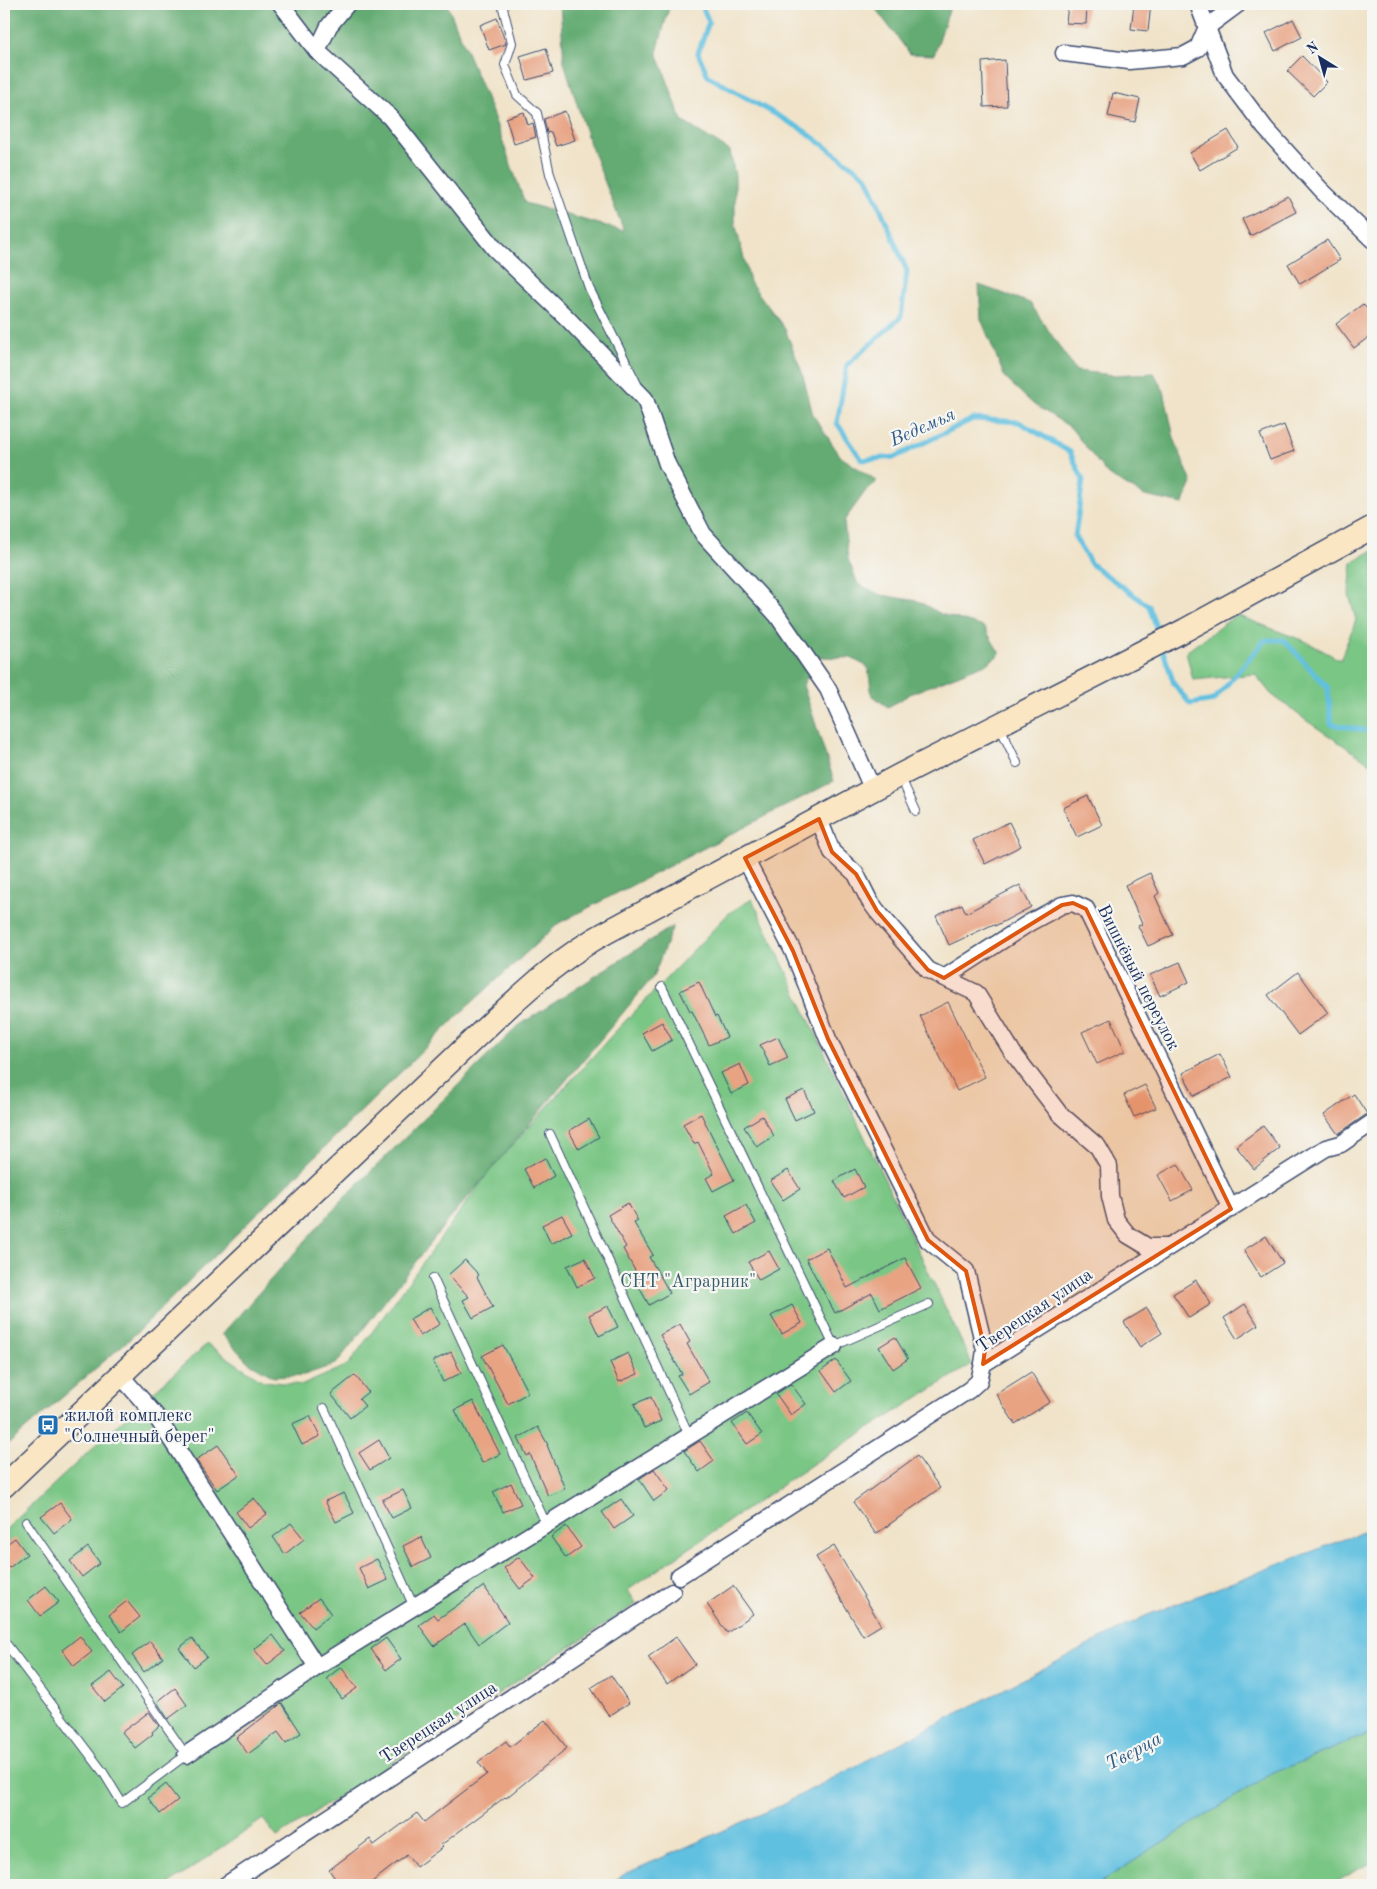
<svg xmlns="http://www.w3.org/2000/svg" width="1377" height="1889" viewBox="0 0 1377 1889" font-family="'Old Standard TT',serif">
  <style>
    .green { fill: #7ac685; stroke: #4a7a72 }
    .forest { fill: #63ab72; stroke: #3f6d68 }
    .water { fill: #61c0e0; stroke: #3e789f }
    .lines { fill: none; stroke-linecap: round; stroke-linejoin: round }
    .stream { stroke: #61c0e0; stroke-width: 5 }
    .building { fill: #e8a383 }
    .lane-casing { stroke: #3b4a6e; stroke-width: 10 }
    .street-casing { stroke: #3b4a6e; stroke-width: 19 }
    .secondary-casing { stroke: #3b4a6e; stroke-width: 25 }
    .lane { stroke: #fff; stroke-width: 8 }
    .street { stroke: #fff; stroke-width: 16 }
    .secondary { stroke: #fbe6c4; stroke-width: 22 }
    .marked { fill: #de5710; fill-opacity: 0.2; stroke: #de5710; stroke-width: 4; stroke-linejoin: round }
    .labels { text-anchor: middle; stroke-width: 4.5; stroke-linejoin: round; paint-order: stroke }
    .street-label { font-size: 18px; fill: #1b2f5e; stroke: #f6f6f2 }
    .park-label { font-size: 18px; fill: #385c6a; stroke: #f6f6f2 }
    .poi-label { font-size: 18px; fill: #1b2f5e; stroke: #f6f6f2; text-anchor: start }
    .water-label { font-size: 19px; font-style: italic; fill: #305a85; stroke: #f6f6f2 }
  </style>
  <rect width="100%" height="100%" fill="#f6f6f2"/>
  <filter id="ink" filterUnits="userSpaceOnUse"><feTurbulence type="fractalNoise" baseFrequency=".02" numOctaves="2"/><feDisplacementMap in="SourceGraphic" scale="10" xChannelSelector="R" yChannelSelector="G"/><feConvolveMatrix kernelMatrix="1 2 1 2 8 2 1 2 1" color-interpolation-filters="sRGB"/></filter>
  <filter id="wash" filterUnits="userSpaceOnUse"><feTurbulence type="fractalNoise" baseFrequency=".0096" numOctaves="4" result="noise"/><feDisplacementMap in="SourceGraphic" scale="20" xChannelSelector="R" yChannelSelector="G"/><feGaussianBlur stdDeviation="1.12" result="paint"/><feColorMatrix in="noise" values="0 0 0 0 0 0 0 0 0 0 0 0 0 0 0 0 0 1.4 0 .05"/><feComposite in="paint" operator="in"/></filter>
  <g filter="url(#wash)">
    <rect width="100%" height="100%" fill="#f0e3c9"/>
    <g class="green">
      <path d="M1373 550V675L1369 684 1373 686V765L1307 721 1271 694 1255 674 1193 680 1186 652 1236 615 1307 642 1340 660 1356 620 1349 595 1352 563Z"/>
      <path d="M752 899 972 1364 820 1459 628 1590 636 1604 277 1837 263 1819 168 1885H12L4 1877V1531L143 1401 207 1344 263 1381 303 1385 348 1365 491 1169 612 1035 729 913Z"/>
      <path d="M1373 1732V1861L1331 1885H1096L1269 1775Z"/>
    </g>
    <g class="forest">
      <path d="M4 4H447L490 107 525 203 624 231 588 139 564 62 560 4H668L669 8 657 52 682 121 730 151 735 176V223L750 282 785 329 802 372 813 415 841 457 877 481 865 492 844 521 848 559 858 584 881 595 918 601 941 614 984 627 1000 654 988 663 912 693 888 707 872 696 868 667 851 658 820 657 803 685 834 781 559 923 466 1008 132 1337 4 1448Z"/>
      <path d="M872 4H951L934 55 910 54Z"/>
      <path d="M979 285 1030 303 1076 371 1114 375 1154 373 1164 391 1174 438 1192 483 1183 504 1145 496 1108 475 1070 427 1033 404 1005 378 981 319Z"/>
      <path d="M673 926 653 977 442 1228 336 1364 304 1375 274 1377 248 1362 222 1334 341 1201 518 1026Z"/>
    </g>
    <path class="water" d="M1373 1528V1732L1269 1775 1096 1885H607L625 1874 777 1807 1145 1616Z"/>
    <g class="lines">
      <g class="stream">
        <path d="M701 4 709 22 698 53 708 76 803 130 867 177 907 271 901 317 847 365 837 423 862 460 895 457 973 419 1019 422 1070 452 1083 480 1075 537 1091 564 1149 606 1159 637"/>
        <path d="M1162 648 1174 684 1190 704 1214 700 1265 640H1284L1328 688 1331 724 1373 732"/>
      </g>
    </g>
    <g id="blocks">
      <g class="building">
        <path d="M1068 4H1087L1086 24 1066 23Z"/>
        <path d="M1134 4H1151L1148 31 1131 29Z"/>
        <path d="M497 18 506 44 489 50 480 25Z"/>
        <path d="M1293 19 1302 37 1275 51 1266 33Z"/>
        <path d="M546 48 553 73 527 80 520 56Z"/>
        <path d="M1302 56 1327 82 1313 96 1287 71Z"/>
        <path d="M1005 60 1007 106 984 107 982 62Z"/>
        <path d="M1113 93 1140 99 1135 122 1108 116Z"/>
        <path d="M565 111 575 140 556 146 551 132 547 133 544 119Z"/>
        <path d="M524 112 528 125 533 123 536 137 514 144 506 118Z"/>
        <path d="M1228 130 1238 147 1200 170 1190 153Z"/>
        <path d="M1288 196 1296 212 1250 236 1242 219Z"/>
        <path d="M1327 240 1340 260 1300 284 1288 264Z"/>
        <path d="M1363 304 1373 317V334L1354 348 1336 324Z"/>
        <path d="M1284 425 1294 451 1270 460 1260 434Z"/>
        <path d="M1088 796 1102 825 1077 837 1063 808Z"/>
        <path d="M1009 822 1021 846 985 864 973 840Z"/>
        <path d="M1150 873 1159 893 1155 896 1173 935 1148 946 1138 926 1142 924 1125 885Z"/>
        <path d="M1020 885 1031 907 995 926 994 924 949 945 936 916 962 904 966 913Z"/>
        <path d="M1180 962 1189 982 1160 996 1150 975Z"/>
        <path d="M1298 972 1328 1013 1298 1035 1268 995Z"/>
        <path d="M699 982 715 1017 717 1016 727 1037 709 1045 692 1011H690L680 991Z"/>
        <path d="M948 1002 985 1077 957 1091 920 1016Z"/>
        <path d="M1111 1019 1125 1051 1097 1064 1082 1032Z"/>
        <path d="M662 1022 672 1040 652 1051 642 1033Z"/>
        <path d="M778 1037 788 1058 770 1066 760 1045Z"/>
        <path d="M1220 1054 1232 1077 1194 1096 1183 1073Z"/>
        <path d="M740 1064 749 1085 731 1094 721 1073Z"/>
        <path d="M1145 1085 1156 1108 1134 1117 1124 1095Z"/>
        <path d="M804 1090 814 1111 795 1120 785 1099Z"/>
        <path d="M1354 1094 1367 1114 1338 1134 1324 1115Z"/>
        <path d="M701 1114 734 1180 713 1191 706 1178 714 1174 698 1142 694 1144 683 1124Z"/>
        <path d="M762 1116 774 1136 757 1147 744 1127Z"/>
        <path d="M589 1119 599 1137 579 1149 569 1131Z"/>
        <path d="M1263 1126 1280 1148 1254 1169 1236 1146Z"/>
        <path d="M545 1158 554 1176 534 1188 524 1169Z"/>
        <path d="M1178 1164 1193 1190 1172 1201 1158 1175Z"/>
        <path d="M855 1169 864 1187 844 1198 834 1181Z"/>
        <path d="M788 1170 800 1189 783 1200 770 1181Z"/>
        <path d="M628 1203 638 1221 634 1223 653 1255 649 1257 670 1293 649 1305 639 1287 643 1285 623 1249 626 1247 608 1215Z"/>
        <path d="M746 1205 756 1223 736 1234 726 1216Z"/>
        <path d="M562 1215 572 1233 551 1244 542 1225Z"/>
        <path d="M1266 1236 1283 1263 1261 1277 1244 1250Z"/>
        <path d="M827 1248 847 1288 905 1258 921 1288 880 1309 872 1293 835 1313 806 1259Z"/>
        <path d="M769 1251 779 1269 759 1280 748 1262Z"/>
        <path d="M585 1258 595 1278 577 1287 567 1266Z"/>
        <path d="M465 1260 479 1275 477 1277 493 1307 473 1318 463 1300 469 1297 448 1275Z"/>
        <path d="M1196 1280 1211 1304 1189 1318 1173 1294Z"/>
        <path d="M1245 1304 1258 1325 1237 1339 1224 1318Z"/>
        <path d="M792 1305 802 1323 782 1334 771 1316Z"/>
        <path d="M608 1306 618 1327 599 1336 589 1315Z"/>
        <path d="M430 1307 440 1324 420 1336 410 1319Z"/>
        <path d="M1147 1308 1162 1333 1140 1347 1124 1322Z"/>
        <path d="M680 1324 690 1342 687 1344 709 1382 689 1394 678 1376 682 1374 660 1335Z"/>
        <path d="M895 1337 908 1359 893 1369 879 1347Z"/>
        <path d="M503 1345 528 1393 508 1404 482 1356Z"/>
        <path d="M451 1352 461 1373 443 1382 433 1361Z"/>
        <path d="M628 1353 638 1374 619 1382 610 1362Z"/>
        <path d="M836 1360 851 1381 836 1392 821 1371Z"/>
        <path d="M1031 1372 1050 1402 1015 1424 996 1394Z"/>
        <path d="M355 1375 368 1392 359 1399 365 1406 350 1418 331 1394Z"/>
        <path d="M791 1384 806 1404 791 1415 776 1394Z"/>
        <path d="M651 1397 661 1421 644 1428 634 1404Z"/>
        <path d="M473 1401 500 1454 482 1463 455 1410Z"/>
        <path d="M747 1413 762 1434 747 1444 732 1423Z"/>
        <path d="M310 1416 320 1436 302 1445 292 1424Z"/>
        <path d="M538 1427 548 1445H547L565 1489 548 1496 530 1454 527 1456 518 1438Z"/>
        <path d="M379 1440 389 1458 370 1470 359 1453Z"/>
        <path d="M700 1441 714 1461 699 1472 684 1451Z"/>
        <path d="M218 1445 239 1475 217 1490 196 1460Z"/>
        <path d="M917 1456 940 1488 876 1534 853 1502Z"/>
        <path d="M654 1469 669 1490 654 1501 639 1479Z"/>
        <path d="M511 1483 521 1504 503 1512 493 1492Z"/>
        <path d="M403 1490 412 1508 392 1518 382 1500Z"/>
        <path d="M344 1493 354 1513 336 1522 325 1501Z"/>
        <path d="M254 1498 267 1514 248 1528 236 1512Z"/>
        <path d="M621 1499 633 1516 614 1529 602 1512Z"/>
        <path d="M60 1503 72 1519 54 1533 41 1517Z"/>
        <path d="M291 1523 304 1539 285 1554 273 1537Z"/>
        <path d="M566 1526 581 1547 566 1558 551 1537Z"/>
        <path d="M421 1537 431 1558 413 1567 403 1546Z"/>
        <path d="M15 1538 27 1554 9 1568 4 1561V1546Z"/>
        <path d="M834 1546 881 1625 863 1636 816 1557Z"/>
        <path d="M88 1547 100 1563 82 1577 70 1561Z"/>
        <path d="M519 1557 535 1578 520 1589 504 1568Z"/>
        <path d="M377 1559 388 1580 369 1589 359 1568Z"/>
        <path d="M46 1586 59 1602 40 1616 28 1600Z"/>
        <path d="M484 1586 508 1622 479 1644 465 1624 434 1646 419 1625 434 1614 438 1619Z"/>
        <path d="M733 1586 753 1614 727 1633 707 1604Z"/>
        <path d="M319 1598 331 1614 313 1628 300 1612Z"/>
        <path d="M127 1601 140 1617 121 1632 109 1615Z"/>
        <path d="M273 1635 285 1651 267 1665 254 1649Z"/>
        <path d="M80 1636 92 1652 74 1666 62 1650Z"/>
        <path d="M676 1637 695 1664 667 1684 648 1657Z"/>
        <path d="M192 1638 207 1657 194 1667 179 1648Z"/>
        <path d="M386 1638 401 1659 386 1670 371 1649Z"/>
        <path d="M150 1641 163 1658 144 1672 132 1655Z"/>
        <path d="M341 1667 357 1688 342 1699 327 1678Z"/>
        <path d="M111 1672 123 1688 105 1702 92 1686Z"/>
        <path d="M611 1675 629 1703 609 1716 591 1688Z"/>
        <path d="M175 1688 187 1705 168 1719 157 1702Z"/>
        <path d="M282 1703 301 1733 286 1743 278 1732 248 1754 236 1738Z"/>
        <path d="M149 1712 159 1726 152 1732 153 1734 135 1748 122 1732Z"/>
        <path d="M545 1720 567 1748 506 1798 505 1797 441 1845 443 1847 416 1867 407 1855 368 1885H340L329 1870 370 1839 374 1845 417 1813 424 1822 487 1774 478 1762 506 1741 510 1747Z"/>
        <path d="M166 1784 178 1800 160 1814 148 1798Z"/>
      </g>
    </g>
  </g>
  <g filter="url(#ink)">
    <use href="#blocks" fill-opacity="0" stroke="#3b4a6e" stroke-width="1"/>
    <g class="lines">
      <g class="lane-casing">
        <g id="lane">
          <path d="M504 4 503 8 512 43 505 65 517 95 537 113 550 174 589 288 637 384"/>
          <path d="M1000 727 1017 763"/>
          <path d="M900 776 916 811"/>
          <path d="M662 987 834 1346 929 1304"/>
          <path d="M550 1134 689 1435"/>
          <path d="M433 1278 547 1526"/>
          <path d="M324 1408 414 1607"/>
          <path d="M4 1641 103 1772 122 1803 186 1755 26 1522"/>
        </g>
      </g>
      <g class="street-casing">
        <g id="street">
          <path d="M281 4 317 51 390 117 495 249 567 318 645 399 667 464 703 534 777 615 828 689 873 790"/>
          <path d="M1198 4 1225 75 1265 128 1321 190 1373 240"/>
          <path d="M317 51 329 26 347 4"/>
          <path d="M1064 53 1129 61 1183 56 1198 48 1207 27 1238 4"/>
          <path d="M819 819 832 852 856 874 869 900 877 911 928 970 976 993 1013 1053 1059 1113 1098 1147 1109 1166 1110 1196 1116 1220 1128 1235 1148 1247H1168"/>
          <path d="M745 858 793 951 828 1039 928 1240 966 1271 985 1350 983 1364"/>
          <path d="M944 978 1029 923 1062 905 1073 903 1086 909 1231 1209"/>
          <path d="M121 1376 156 1416 317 1667"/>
          <path d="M679 1576 969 1390 979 1381 983 1364 1326 1148 1341 1144 1373 1122"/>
          <path d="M186 1755 317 1667 834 1346"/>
          <path d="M226 1885 672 1592"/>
        </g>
      </g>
      <g class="secondary-casing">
        <path id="secondary" d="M4 1486 495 1019C530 987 564 955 607 932L900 775 1185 630 1373 527"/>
      </g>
      <use href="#lane" class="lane"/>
      <use href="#street" class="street"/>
      <use href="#secondary" class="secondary"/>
    </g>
  </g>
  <path class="marked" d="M819 819 832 852 856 874 877 911 928 970 944 978 1062 905 1073 903 1086 909 1231 1209 983 1364 985 1350 966 1271 928 1240 828 1039 793 951 745 858Z"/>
  <defs>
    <g id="bus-square" transform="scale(1.125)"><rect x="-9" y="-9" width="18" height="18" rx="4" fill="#1f6fb2" stroke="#f6f6f2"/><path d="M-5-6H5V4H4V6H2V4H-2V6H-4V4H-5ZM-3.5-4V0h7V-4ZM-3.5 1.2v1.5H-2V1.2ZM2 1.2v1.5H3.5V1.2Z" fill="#fff"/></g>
  </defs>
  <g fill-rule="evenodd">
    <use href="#bus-square" x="48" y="1425"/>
  </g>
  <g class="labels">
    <g class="street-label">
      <text transform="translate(1139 977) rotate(63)" y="6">Вишнёвый переулок</text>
      <text transform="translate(1034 1310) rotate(-34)" y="6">Тверецкая улица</text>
      <text transform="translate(438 1722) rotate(-33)" y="6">Тверецкая улица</text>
    </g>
    <g class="park-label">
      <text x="688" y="1287">СНТ "Аграрник"</text>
    </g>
    <g class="poi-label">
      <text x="64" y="1421">жилой комплекс<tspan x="64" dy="21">"Солнечный берег"</tspan></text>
    </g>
    <g class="water-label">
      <text transform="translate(922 426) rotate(-24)" y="7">Ведемья</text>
      <text transform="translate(1133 1750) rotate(-28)" y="7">Тверца</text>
    </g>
  </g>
  <rect width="1377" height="1889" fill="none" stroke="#f6f6f2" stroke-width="20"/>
  <g transform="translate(1320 58) rotate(323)" stroke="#f6f6f2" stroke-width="4" paint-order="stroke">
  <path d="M0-4L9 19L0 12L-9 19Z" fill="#1b2f5e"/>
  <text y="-8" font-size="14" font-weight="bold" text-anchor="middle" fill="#1b2f5e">N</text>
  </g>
</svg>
